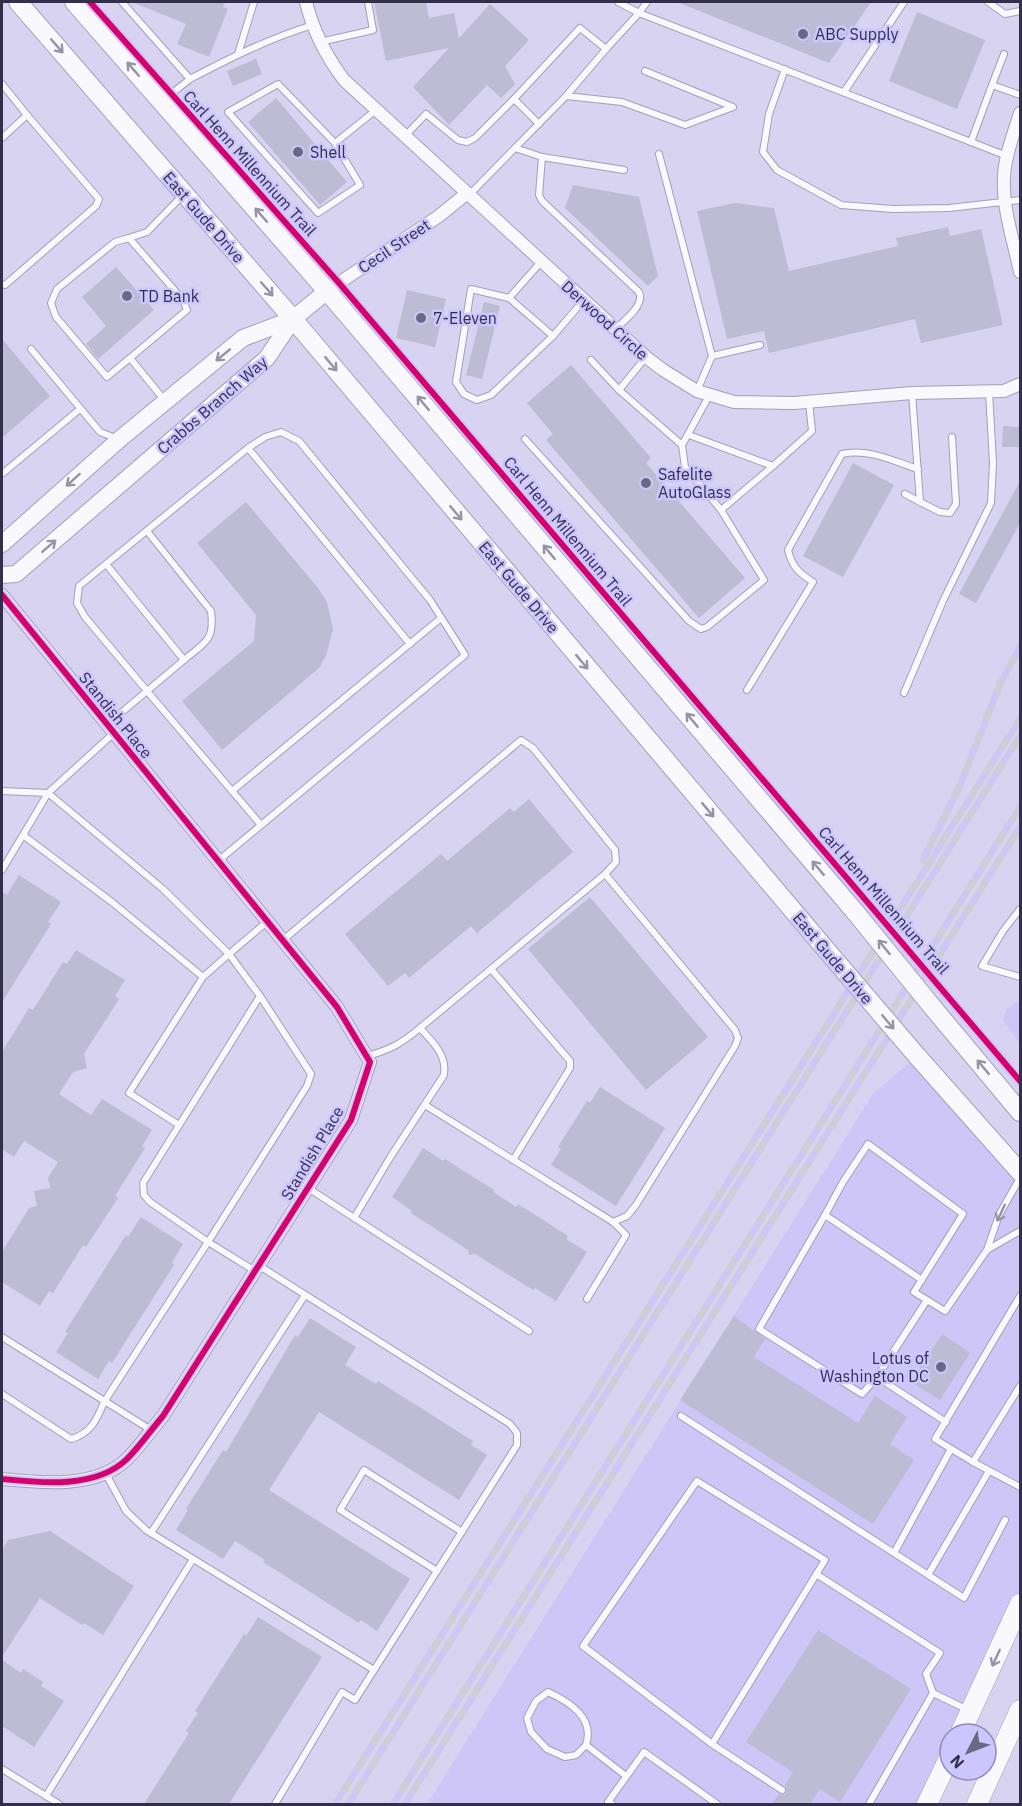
<svg xmlns="http://www.w3.org/2000/svg" width="1022" height="1806" viewBox="0 0 1022 1806" font-family="'IBM Plex Sans',sans-serif">
  <style>
    .built { fill: #cdc6f6 }
    .building { fill: #bebbd5 }
    .lines { fill: none; stroke-linecap: round; stroke-linejoin: round }
    .service-casing { stroke: #a39fb9; stroke-width: 8 }
    .minor-casing { stroke: #a39fb9; stroke-width: 14 }
    .tertiary-casing { stroke: #a39fb9; stroke-width: 18 }
    .secondary-casing { stroke: #a39fb9; stroke-width: 20 }
    .primary-casing { stroke: #a39fb9; stroke-width: 21 }
    .service { stroke: #f9f8fd; stroke-width: 6 }
    .minor { stroke: #f9f8fd; stroke-width: 12 }
    .tertiary { stroke: #f9f8fd; stroke-width: 16 }
    .secondary { stroke: #f9f8fd; stroke-width: 18 }
    .primary { stroke: #f9f8fd; stroke-width: 20 }
    .rail-casing { stroke: #cfced8; stroke-width: 7 }
    .rail { stroke: #cdc6fe; stroke-width: 4.5; stroke-dasharray: 14; stroke-linecap: butt }
    .secondary-bridge-casing { stroke: #a39fb9; stroke-width: 20; stroke-linecap: butt }
    .secondary-bridge { stroke: #f9f8fd; stroke-width: 18 }
    .cycleway-casing { stroke: #cdc6fe; stroke-width: 10 }
    .cycleway { stroke: #d6006c; stroke-width: 6 }
    .oneway { stroke: #9694a4 }
    .poi-dot { fill: #6c6884; stroke: #cdc6fe; stroke-width: 2 }
    .labels { text-anchor: middle; stroke-width: 5; stroke-linejoin: round; paint-order: stroke }
    .poi-label { font-size: 16px; fill: #332f4a; stroke: #cdc6fe; text-anchor: start }
    .street-label { font-size: 16px; fill: #332f4a; stroke: #cdc6fe }
  </style>
  <rect width="100%" height="100%" fill="#d7d3f1"/>
  <g class="built">
    <path d="M1020 1000V1044L1003 1020 1007 1009Z"/>
    <path d="M917 1056 1020 1172V1604L960 1734H950V1756L927 1804H427L873 1094Z"/>
  </g>
  <g class="building">
    <path d="M132 2H225L223 7 228 9 209 57 177 44 186 24Z"/>
    <path d="M374 2H426L429 18 454 13 459 38 490 4 529 40 505 66 515 84 501 98 487 85 449 125 413 87 449 48 386 61Z"/>
    <path d="M677 2H871L829 63Z"/>
    <path d="M917 12 985 40 957 109 889 81Z"/>
    <path d="M256 59 262 74 233 86 227 71Z"/>
    <path d="M276 98 347 182 320 205 248 122Z"/>
    <path d="M573 185 639 197 658 276 648 286 565 208Z"/>
    <path d="M735 203 774 208 789 271 898 246 896 238 948 227 950 236 981 229 1003 325 921 343 915 319 769 353 764 331 727 339 697 211Z"/>
    <path d="M116 267 154 310 98 359 86 344 106 326 82 297Z"/>
    <path d="M407 290 446 299 435 347 396 338Z"/>
    <path d="M484 302 500 306 482 379 466 375Z"/>
    <path d="M2 339 50 396 2 438Z"/>
    <path d="M571 365 651 458 646 463 745 578 699 618 546 440 553 434 527 403Z"/>
    <path d="M1003 426 1020 427V447H1002Z"/>
    <path d="M853 463 894 485 843 577 803 556Z"/>
    <path d="M1020 481V523L976 603 959 594Z"/>
    <path d="M246 502 318 588 327 602 333 629 326 656 319 668 222 750 182 701 254 641 256 615 197 543Z"/>
    <path d="M529 799 573 852 477 933 471 926 409 978 405 973 388 986 345 934 441 854 447 861 510 808 514 812Z"/>
    <path d="M19 875 61 902 48 922 51 924 2 1002V892L7 895Z"/>
    <path d="M590 897 708 1037 646 1090 528 949Z"/>
    <path d="M76 950 125 980 115 996 119 999 84 1054 87 1068 73 1072 59 1094 91 1115 102 1099 152 1130 142 1146 145 1148 115 1196 118 1198 86 1247 83 1245 53 1293 49 1291 40 1306 2 1282V1252L29 1208 37 1206 34 1191 50 1188 48 1178 58 1162 24 1141 14 1157 2 1149V1052L29 1008 33 1010 63 962 67 964Z"/>
    <path d="M600 1087 665 1128 616 1206 551 1165 561 1149 558 1147 587 1101 590 1103Z"/>
    <path d="M423 1148 443 1161 445 1159 494 1190 493 1192 516 1207 518 1204 568 1236 566 1239 587 1252 556 1301 535 1288 533 1290 475 1254 469 1255 468 1250 411 1213 412 1211 392 1197Z"/>
    <path d="M141 1217 183 1244 172 1263 174 1265 112 1363 109 1361 98 1379 56 1352 68 1333 65 1332 126 1235 128 1237Z"/>
    <path d="M734 1316 765 1339 754 1357 858 1423 875 1396 907 1417 890 1444 914 1460 873 1524 680 1400Z"/>
    <path d="M310 1318 356 1347 345 1365 376 1384 378 1381 473 1441 471 1445 487 1455 459 1500 319 1412 269 1490 410 1579 377 1631 361 1620 359 1623 263 1562 265 1560 235 1541 223 1559 176 1530 188 1510 186 1509 223 1450 226 1452 295 1335 298 1337Z"/>
    <path d="M942 1334 970 1353 940 1400 911 1382Z"/>
    <path d="M50 1531 134 1586 103 1635 84 1623 82 1625 40 1598 2 1657V1550L8 1540Z"/>
    <path d="M258 1617 322 1657 229 1804H144L189 1733 186 1731 198 1713 195 1711 244 1634 246 1636Z"/>
    <path d="M818 1630 911 1689 840 1802 820 1789 810 1804H772L779 1794 784 1795 787 1792 785 1785 793 1772 746 1742Z"/>
    <path d="M2 1660 21 1673 23 1669 43 1682 41 1686 64 1701 34 1747 2 1726Z"/>
  </g>
  <g class="lines">
    <g class="service-casing">
      <g id="service">
        <path d="M122 2 190 79 162 101"/>
        <path d="M618 2 639 13 647 2"/>
        <path d="M988 2 1005 14 1020 11"/>
        <path d="M320 42 373 30 368 2"/>
        <path d="M606 49 639 13 1007 156"/>
        <path d="M238 54 254 2"/>
        <path d="M785 69 769 114 763 152 777 170 841 205 893 209 949 208 1020 200"/>
        <path d="M190 79C230 58 270 38 313 25"/>
        <path d="M2 84 27 115 2 138"/>
        <path d="M992 85 1004 54"/>
        <path d="M844 92 904 2"/>
        <path d="M514 99 580 28 606 49 566 96"/>
        <path d="M404 137 426 114 458 140 467 142 475 138 514 99 539 124"/>
        <path d="M971 142 992 85 1020 95"/>
        <path d="M335 143 278 84 228 112 318 213 360 185 335 143 376 110"/>
        <path d="M515 148 566 96 622 102 685 125 733 107 645 71"/>
        <path d="M659 154 712 356"/>
        <path d="M542 157 624 170"/>
        <path d="M469 195 515 148 542 157 539 195 542 201 639 292C645 306 625 319 616 329"/>
        <path d="M129 238 147 232 182 196"/>
        <path d="M541 262 509 298 471 289 456 382 464 394 477 400 491 395 553 336 583 301"/>
        <path d="M2 284 5 285 96 206 99 199 27 115"/>
        <path d="M509 298 553 336"/>
        <path d="M31 349 100 432 118 439"/>
        <path d="M130 358 107 377 56 317 51 303 57 289 115 242 129 238 183 300 187 310 130 358 165 401"/>
        <path d="M591 360 619 390 682 445"/>
        <path d="M619 390 646 357"/>
        <path d="M697 391 712 356 760 345"/>
        <path d="M912 393 920 502 940 512 950 513 956 504 952 437"/>
        <path d="M689 435 773 466 812 431 809 402"/>
        <path d="M525 439 689 621 701 629 707 627 764 580 721 510 685 467 682 445 709 396"/>
        <path d="M248 448 410 644"/>
        <path d="M2 474 80 409"/>
        <path d="M905 494 920 502"/>
        <path d="M721 510 773 466"/>
        <path d="M147 531 211 611C215 641 205 642 184 660"/>
        <path d="M106 564 184 660 147 691 261 825"/>
        <path d="M747 690 813 582C799 573 792 567 788 550L842 454C868 448 893 461 918 469"/>
        <path d="M904 693 943 601 991 503 993 463 989 392"/>
        <path d="M108 724 147 691 85 617 77 603 79 586 248 448 265 437 281 432 299 441 430 600 465 655 218 861"/>
        <path d="M2 791 48 793 114 733"/>
        <path d="M232 791 441 618"/>
        <path d="M2 870 23 835"/>
        <path d="M1020 909 1003 931 982 966 1020 977"/>
        <path d="M283 940 521 740 533 748 615 850 616 862 605 874"/>
        <path d="M491 969 570 1061V1068L513 1160"/>
        <path d="M260 996 311 1074 307 1086 208 1242 150 1202 144 1195 143 1183 260 996 229 954 268 921"/>
        <path d="M420 1028 605 874 735 1030 738 1038 735 1046 636 1205 627 1216 613 1222"/>
        <path d="M425 1105 613 1222 626 1235 587 1299"/>
        <path d="M179 1125 129 1093 203 977 229 954 163 889 48 793 23 835 113 903 203 977"/>
        <path d="M308 1188 529 1331"/>
        <path d="M825 1215 843 1182 868 1144 963 1214 914 1292 927 1300"/>
        <path d="M354 1218 391 1156 444 1075C447 1054 433 1043 420 1028 402 1043 390 1050 367 1056"/>
        <path d="M987 1250 1020 1231"/>
        <path d="M258 1265 510 1424 517 1433V1445L355 1700 342 1692 275 1804"/>
        <path d="M1020 1296 935 1439 973 1462 1020 1487"/>
        <path d="M2 1337 151 1430"/>
        <path d="M877 1377 862 1394 759 1329 825 1215 922 1280"/>
        <path d="M2 1394 71 1439C90 1434 97 1420 104 1402L208 1242 255 1271"/>
        <path d="M681 1416 894 1553 951 1449"/>
        <path d="M946 1422 877 1377 927 1300 945 1311 987 1250 999 1215 1020 1178"/>
        <path d="M973 1462 1020 1386"/>
        <path d="M106 1474 126 1511 146 1530 374 1670"/>
        <path d="M151 1533 305 1295"/>
        <path d="M894 1553 964 1598 1005 1520"/>
        <path d="M437 1571 340 1510 364 1470 462 1532"/>
        <path d="M816 1574 940 1653 926 1674 933 1693"/>
        <path d="M928 1575 989 1471"/>
        <path d="M712 1744 825 1560 697 1481 583 1646 712 1744 782 1790"/>
        <path d="M586 1745 576 1755 565 1757 547 1749 531 1732 527 1718 536 1701 548 1692C570 1702 595 1718 586 1745L626 1776"/>
        <path d="M2 1769 59 1804"/>
        <path d="M46 1796 193 1559"/>
        <path d="M612 1804 608 1802 644 1752 717 1804"/>
        <path d="M869 1804 933 1693 968 1710"/>
      </g>
    </g>
    <g class="minor-casing">
      <g id="minor">
        <path d="M306 2C313 31 326 56 344 80L646 357 663 370 697 391 734 402 794 403 912 393 1004 391 1020 384"/>
        <path d="M1020 113C1014 133 1005 155 1004 176 1002 208 1014 242 1020 272"/>
        <path d="M327 291 439 216 466 194"/>
        <path d="M2 595 337 1007 370 1062 351 1120 163 1416C151 1430 140 1446 127 1459 96 1489 41 1483 2 1479"/>
      </g>
    </g>
    <g class="tertiary-casing">
      <g id="tertiary">
        <path d="M2 544 121 438 243 338 293 319"/>
        <path d="M2 575 16 574 267 358 293 319 327 291"/>
      </g>
    </g>
    <g class="secondary-casing">
      <g id="secondary">
        <path d="M18 2 293 319 823 946"/>
        <path d="M74 2 327 291 856 913"/>
        <path d="M934 1009 1020 1112"/>
        <path d="M917 1056 1020 1172"/>
      </g>
    </g>
    <g class="primary-casing">
      <g id="primary">
        <path d="M960 1734 1020 1604"/>
        <path d="M927 1804 950 1756"/>
        <path d="M977 1804 1020 1710"/>
      </g>
    </g>
    <use href="#service" class="service"/>
    <use href="#minor" class="minor"/>
    <use href="#tertiary" class="tertiary"/>
    <use href="#secondary" class="secondary"/>
    <use href="#primary" class="primary"/>
    <g class="rail-casing">
      <g id="rail">
        <path d="M923 860 959 788 1001 682 1020 647"/>
        <path d="M335 1804 1020 719"/>
        <path d="M348 1804 1020 736"/>
        <path d="M393 1804 1020 807"/>
        <path d="M405 1804 1020 827"/>
      </g>
    </g>
    <use href="#rail" class="rail"/>
    <g class="secondary-bridge-casing">
      <g id="secondary-bridge">
        <path d="M856 913 934 1009"/>
        <path d="M823 946 917 1056"/>
      </g>
    </g>
    <use href="#secondary-bridge" class="secondary-bridge"/>
    <g class="cycleway-casing">
      <g id="cycleway">
        <path d="M90 2 339 283 1020 1081"/>
        <path d="M2 595 337 1007 370 1062 351 1120 163 1416C151 1430 140 1446 127 1459 96 1489 41 1483 2 1479"/>
      </g>
    </g>
    <use href="#cycleway" class="cycleway"/>
  </g>
  <defs><path id="oneway-shaft" d="M-6 0H5M1.5-3L5.5 0L1.5 3" fill="none" stroke-width="1.6" stroke-linecap="round" stroke-linejoin="round" transform="scale(1.5)"/></defs>
  <g class="oneway">
    <use href="#oneway-shaft" transform="translate(57 46) rotate(49)"/>
    <use href="#oneway-shaft" transform="translate(133 69) rotate(-131)"/>
    <use href="#oneway-shaft" transform="translate(261 215) rotate(-131)"/>
    <use href="#oneway-shaft" transform="translate(267 289) rotate(49)"/>
    <use href="#oneway-shaft" transform="translate(223 355) rotate(141)"/>
    <use href="#oneway-shaft" transform="translate(331 364) rotate(50)"/>
    <use href="#oneway-shaft" transform="translate(423 403) rotate(-130)"/>
    <use href="#oneway-shaft" transform="translate(73 480) rotate(138)"/>
    <use href="#oneway-shaft" transform="translate(456 513) rotate(50)"/>
    <use href="#oneway-shaft" transform="translate(49 546) rotate(-41)"/>
    <use href="#oneway-shaft" transform="translate(549 552) rotate(-130)"/>
    <use href="#oneway-shaft" transform="translate(582 662) rotate(50)"/>
    <use href="#oneway-shaft" transform="translate(692 720) rotate(-130)"/>
    <use href="#oneway-shaft" transform="translate(708 810) rotate(50)"/>
    <use href="#oneway-shaft" transform="translate(818 868) rotate(-130)"/>
    <use href="#oneway-shaft" transform="translate(884 947) rotate(-129)"/>
    <use href="#oneway-shaft" transform="translate(888 1022) rotate(50)"/>
    <use href="#oneway-shaft" transform="translate(983 1067) rotate(-130)"/>
    <use href="#oneway-shaft" transform="translate(1001 1213) rotate(115)"/>
    <use href="#oneway-shaft" transform="translate(996 1658) rotate(115)"/>
  </g>
  <g class="poi-dot">
    <circle cx="803" cy="34" r="6"/>
    <circle cx="298" cy="152" r="6"/>
    <circle cx="127" cy="296" r="6"/>
    <circle cx="421" cy="318" r="6"/>
    <circle cx="646" cy="483" r="6"/>
    <circle cx="941" cy="1367" r="6"/>
  </g>
  <g class="labels">
    <g class="poi-label">
      <text x="815" y="40">ABC Supply</text>
      <text x="310" y="158">Shell</text>
      <text x="139" y="302">TD Bank</text>
      <text x="433" y="324">7-Eleven</text>
      <text x="658" y="480">Safelite<tspan x="658" dy="18">AutoGlass</tspan></text>
      <text x="929" y="1364" text-anchor="end">Lotus of<tspan x="929" dy="18">Washington DC</tspan></text>
    </g>
    <g class="street-label">
      <text transform="translate(250 163) rotate(48)" y="6">Carl Henn Millennium Trail</text>
      <text transform="translate(204 217) rotate(49)" y="6">East Gude Drive</text>
      <text transform="translate(394 246) rotate(-34)" y="6">Cecil Street</text>
      <text transform="translate(605 320) rotate(42)" y="6">Derwood Circle</text>
      <text transform="translate(212 405) rotate(-41)" y="6">Crabbs Branch Way</text>
      <text transform="translate(568 531) rotate(50)" y="6">Carl Henn Millennium Trail</text>
      <text transform="translate(519 587) rotate(50)" y="6">East Gude Drive</text>
      <text transform="translate(116 715) rotate(51)" y="6">Standish Place</text>
      <text transform="translate(884 900) rotate(49)" y="6">Carl Henn Millennium Trail</text>
      <text transform="translate(833 958) rotate(50)" y="6">East Gude Drive</text>
      <text transform="translate(312 1153) rotate(-59)" y="6">Standish Place</text>
    </g>
  </g>
  <rect width="1022" height="1806" fill="none" stroke="#332f4a" stroke-width="6"/>
  <g transform="translate(968 1752) rotate(228)"><circle r="28" fill="#cdc6fe" stroke="#8f8ab6" stroke-width="1.5"/>
  <path d="M0-4.5L10 22L0 15L-10 22Z" fill="#6c6884"/>
  <text y="-9" font-size="16" font-weight="bold" text-anchor="middle" fill="#332f4a">N</text>
  </g>
</svg>
